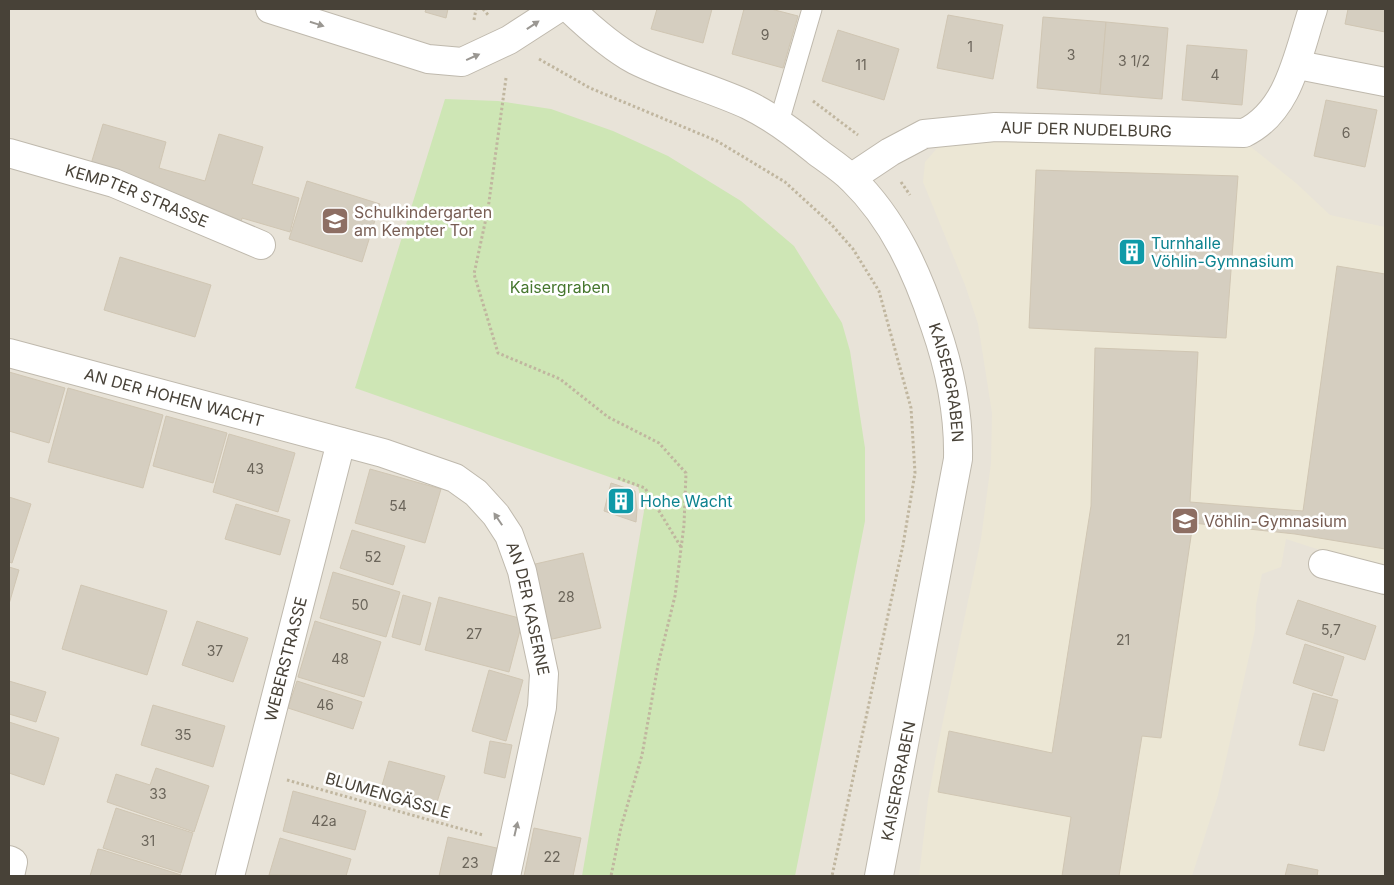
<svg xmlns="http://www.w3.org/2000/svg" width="1394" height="885" viewBox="0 0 1394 885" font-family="Inter,sans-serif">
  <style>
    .residential { fill: #e8e3d8 }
    .education { fill: #ece7d5 }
    .green { fill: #cee6b5 }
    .building { fill: #d5cec0; stroke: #d0c6b3 }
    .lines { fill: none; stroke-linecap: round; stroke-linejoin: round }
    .service-casing { stroke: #bfb9ad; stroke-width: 21 }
    .minor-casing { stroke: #bfb9ad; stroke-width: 30 }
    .tertiary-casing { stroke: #bfb9ad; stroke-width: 30 }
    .path { stroke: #c0b69f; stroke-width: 3; stroke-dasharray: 2.5 2.5; stroke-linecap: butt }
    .service { stroke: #fff; stroke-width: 19 }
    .minor { stroke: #fff; stroke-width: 28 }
    .tertiary { stroke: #fff; stroke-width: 28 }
    .oneway { fill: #9a9792 }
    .labels { text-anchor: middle; stroke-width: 5; stroke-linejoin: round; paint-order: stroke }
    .number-label { font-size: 14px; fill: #6b655a }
    .street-label { font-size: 16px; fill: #484238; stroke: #fff }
    .education-label { font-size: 16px; fill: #785e54; stroke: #fff; text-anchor: start }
    .culture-label { font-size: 16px; fill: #0d838f; stroke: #fff; text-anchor: start }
    .park-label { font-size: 16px; fill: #46772e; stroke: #fff }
  </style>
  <rect width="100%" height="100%" fill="#f4f1ea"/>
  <rect class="residential" x="9" y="9" width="1376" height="867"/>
  <path class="education" d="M980 140 1251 147 1296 183 1330 215 1385 227V571L1286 539 1281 567 1262 574 1256 605 1255 630 1218 795 1192 876H919L928 800 938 745 981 539 991 463 992 413 978 324 965 285 923 182 925 162 940 145Z"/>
  <path class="green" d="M445 99 498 101 551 109 613 131 668 156 741 201 794 246 842 323 850 351 865 448V521L795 876H582L644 511 638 487 355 388Z"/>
  <g class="building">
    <path d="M426 9H448L446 18 425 12Z"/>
    <path d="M657 9H712L703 43 651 29Z"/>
    <path d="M744 9H771L798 16 783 68 732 54Z"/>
    <path d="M1348 9H1385V32L1345 24Z"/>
    <path d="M948 15 1003 25 993 79 937 68Z"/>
    <path d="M1043 17 1106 22 1100 94 1037 88Z"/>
    <path d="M1106 22 1168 28 1162 99 1100 94Z"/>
    <path d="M838 30 899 49 884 100 822 81Z"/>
    <path d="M1187 45 1247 50 1242 105 1182 100Z"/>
    <path d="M1326 100 1377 110 1365 167 1314 156Z"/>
    <path d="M103 124 166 142 159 168 205 181 219 134 263 147 252 184 299 198 290 232 242 218 240 226 152 191 154 183 91 164Z"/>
    <path d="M1036 170 1238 176 1226 338 1029 328Z"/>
    <path d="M307 181 380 204 362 262 289 239Z"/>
    <path d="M120 257 211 285 195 337 104 310Z"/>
    <path d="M1337 266 1385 274V549L1295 534 1193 523 1161 738 1142 736 1119 876H1062L1071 817 938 792 949 731 1052 753 1091 506 1095 348 1198 352 1190 502 1303 511Z"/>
    <path d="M9 372 65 388 49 443 9 431Z"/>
    <path d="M68 388 163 415 143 488 48 462Z"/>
    <path d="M166 416 227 433 213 483 153 466Z"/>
    <path d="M229 434 295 453 278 512 213 492Z"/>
    <path d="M370 469 441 489 425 543 355 523Z"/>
    <path d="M611 483 635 491 637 510 636 522 604 511Z"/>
    <path d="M9 497 31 504 12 563 9 562Z"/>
    <path d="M236 504 290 520 280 555 225 539Z"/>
    <path d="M352 530 405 546 393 585 340 568Z"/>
    <path d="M583 553 601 628 548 640 531 565Z"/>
    <path d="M9 567 19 570 9 604Z"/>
    <path d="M333 572 400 592 386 637 320 618Z"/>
    <path d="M81 585 167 611 147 675 62 649Z"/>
    <path d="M403 595 431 603 420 645 392 637Z"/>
    <path d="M439 597 523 619 509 672 425 650Z"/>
    <path d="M1298 600 1376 626 1365 660 1286 634Z"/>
    <path d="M197 621 248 638 233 682 182 665Z"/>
    <path d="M315 621 381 642 364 697 298 677Z"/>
    <path d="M1305 644 1344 657 1332 696 1293 683Z"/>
    <path d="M489 670 523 680 506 741 472 731Z"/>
    <path d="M9 681 46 692 36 722 9 714Z"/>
    <path d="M297 681 362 702 353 729 288 708Z"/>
    <path d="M1313 693 1338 700 1324 751 1299 745Z"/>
    <path d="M153 705 225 726 213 767 141 745Z"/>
    <path d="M9 722 59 738 44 785 9 773Z"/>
    <path d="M490 741 512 745 505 778 484 773Z"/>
    <path d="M389 761 445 776 434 812 379 796Z"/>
    <path d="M156 768 209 786 194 832 107 802 116 774 150 785Z"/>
    <path d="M293 791 366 811 355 850 283 831Z"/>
    <path d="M116 808 193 833 181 873 103 848Z"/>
    <path d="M534 828 581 838 573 876H524Z"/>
    <path d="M448 837 501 849 495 876H439Z"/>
    <path d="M280 838 351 859 346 876 269 875Z"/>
    <path d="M98 849 103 850 181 875 90 876Z"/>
    <path d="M1288 864 1318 870 1317 876H1285Z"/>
  </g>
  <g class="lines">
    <g class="service-casing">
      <path id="service" d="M779 122 812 9"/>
    </g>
    <g class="minor-casing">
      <g id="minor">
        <path d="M270 9 428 59 462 62 509 40 557 9"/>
        <path d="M1298 65 1385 82"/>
        <path id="s1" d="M9 153 114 183 261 245"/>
        <path id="s2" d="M851 178 890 152 924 134 995 127 1244 133C1290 111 1298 53 1313 9"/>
        <path id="s3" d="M9 353 383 453 455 478 476 493 496 515 509 535 522 571 544 674 542 707 506 876"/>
        <path d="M1323 564 1385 580"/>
        <path d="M9 860 13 862 10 876"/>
        <path id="s4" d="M230 876 341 442"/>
      </g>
    </g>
    <g class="tertiary-casing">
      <g id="tertiary">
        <path id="s5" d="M570 9C589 27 611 47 635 60 671 78 711 88 748 105 773 117 794 133 816 151 828 160 842 169 852 179 894 220 917 272 935 326 950 369 959 413 958 459L879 876"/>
      </g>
    </g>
    <g class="path">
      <path d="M483 9 489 16"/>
      <path d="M474 20 476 9"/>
      <path d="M539 59 590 88 717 141 785 182 831 224 853 249 879 291 911 408 915 473 903 545 832 876"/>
      <path d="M506 78 488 209 474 274 498 353 560 379 608 417 659 443 686 473 684 525 675 596 658 665 642 755 621 827 611 876"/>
      <path d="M813 101 858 135"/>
      <path d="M901 182 910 195"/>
      <path d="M618 478 645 488 681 547"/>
      <path d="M287 780 483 835"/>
    </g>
    <use href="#service" class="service"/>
    <use href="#minor" class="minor"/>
    <use href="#tertiary" class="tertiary"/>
  </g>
  <defs><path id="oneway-solid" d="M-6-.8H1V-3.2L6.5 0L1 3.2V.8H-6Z" transform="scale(1.25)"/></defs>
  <g class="oneway">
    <use href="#oneway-solid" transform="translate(317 24) rotate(18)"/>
    <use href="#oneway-solid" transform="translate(533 25) rotate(-34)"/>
    <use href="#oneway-solid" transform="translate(473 57) rotate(-24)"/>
    <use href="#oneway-solid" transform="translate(498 519) rotate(-124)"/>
    <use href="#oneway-solid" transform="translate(516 829) rotate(-77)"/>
  </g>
  <defs>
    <g id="school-square" transform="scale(1.4375)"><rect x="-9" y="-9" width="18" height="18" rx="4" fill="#8d6e63" stroke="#fff"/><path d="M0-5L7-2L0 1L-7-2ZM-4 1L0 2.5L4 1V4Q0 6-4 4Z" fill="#fff"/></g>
    <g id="building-square" transform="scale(1.4375)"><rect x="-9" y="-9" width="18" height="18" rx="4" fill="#0f9aa8" stroke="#fff"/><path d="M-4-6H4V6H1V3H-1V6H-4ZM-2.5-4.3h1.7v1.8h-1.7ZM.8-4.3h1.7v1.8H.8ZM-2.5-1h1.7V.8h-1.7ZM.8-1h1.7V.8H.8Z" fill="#fff"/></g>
  </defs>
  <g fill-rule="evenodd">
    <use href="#school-square" x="335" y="221"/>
    <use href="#building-square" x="1132" y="252"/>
    <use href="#building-square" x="621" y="501"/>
    <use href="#school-square" x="1185" y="521"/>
  </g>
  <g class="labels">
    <g class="number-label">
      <text x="765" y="40">9</text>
      <text x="970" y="52">1</text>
      <text x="1071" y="60">3</text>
      <text x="1134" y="66">3 1/2</text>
      <text x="861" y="70">11</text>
      <text x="1215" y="80">4</text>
      <text x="1346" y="138">6</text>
      <text x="255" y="474">43</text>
      <text x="398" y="511">54</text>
      <text x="373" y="562">52</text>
      <text x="566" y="602">28</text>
      <text x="360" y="610">50</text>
      <text x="1331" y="635">5,7</text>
      <text x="474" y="639">27</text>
      <text x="1123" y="645">21</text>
      <text x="215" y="656">37</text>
      <text x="340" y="664">48</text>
      <text x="325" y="710">46</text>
      <text x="183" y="740">35</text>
      <text x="158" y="799">33</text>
      <text x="324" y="826">42a</text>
      <text x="148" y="846">31</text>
      <text x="552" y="862">22</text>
      <text x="470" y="868">23</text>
    </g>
    <g class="street-label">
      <text dy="6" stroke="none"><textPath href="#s2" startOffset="248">AUF DER NUDELBURG</textPath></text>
      <text dy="6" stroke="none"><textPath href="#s1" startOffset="135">KEMPTER STRASSE</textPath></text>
      <text dy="6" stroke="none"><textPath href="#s5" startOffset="561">KAISERGRABEN</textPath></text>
      <text dy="6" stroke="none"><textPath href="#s3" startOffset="171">AN DER HOHEN WACHT</textPath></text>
      <text dy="6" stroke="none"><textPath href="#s3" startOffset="619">AN DER KASERNE</textPath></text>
      <text dy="6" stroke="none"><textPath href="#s4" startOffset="224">WEBERSTRASSE</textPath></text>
      <text transform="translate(898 781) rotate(-79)" y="6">KAISERGRABEN</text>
      <text transform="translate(388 795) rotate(16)" y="6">BLUMENGÄSSLE</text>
    </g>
    <g class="education-label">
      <text x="354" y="218">Schulkindergarten<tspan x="354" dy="18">am Kempter Tor</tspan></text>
      <text x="1204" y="527">Vöhlin-Gymnasium</text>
    </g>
    <g class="culture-label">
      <text x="1151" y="249">Turnhalle<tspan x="1151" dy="18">Vöhlin-Gymnasium</tspan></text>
      <text x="640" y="507">Hohe Wacht</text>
    </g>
    <g class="park-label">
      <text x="560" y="293">Kaisergraben</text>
    </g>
  </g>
  <rect width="1394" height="885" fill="none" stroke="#484238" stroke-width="20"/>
</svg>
